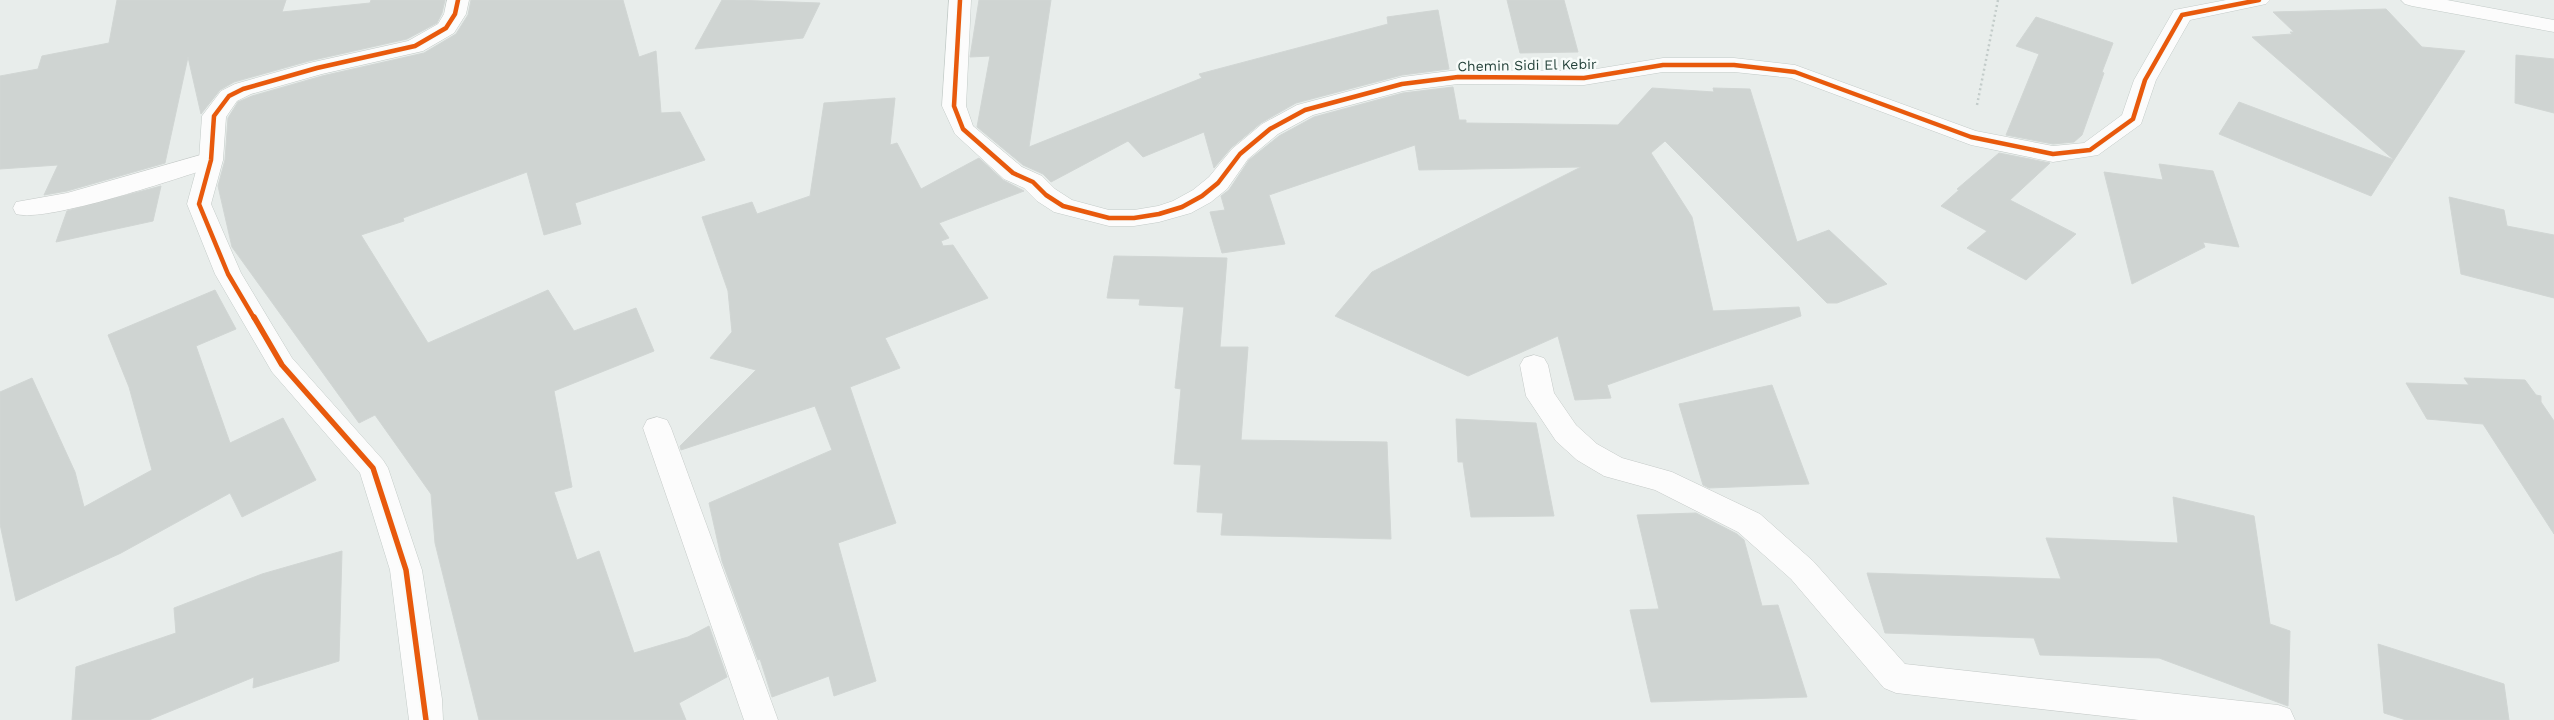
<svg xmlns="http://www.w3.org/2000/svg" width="2554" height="720" viewBox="0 0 2554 720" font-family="'Work Sans',sans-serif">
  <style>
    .building { fill: #cfd4d2; stroke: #d1d6d4 }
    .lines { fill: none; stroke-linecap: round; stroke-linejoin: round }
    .street-casing { stroke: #c5cac8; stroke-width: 1 }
    .secondary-casing { stroke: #c3cbc8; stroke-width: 1 }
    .path { stroke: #c3ccca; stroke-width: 2.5; stroke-dasharray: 2 3; stroke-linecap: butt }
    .street { fill: #fcfcfc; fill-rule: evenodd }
    .secondary { fill: #fcfcfc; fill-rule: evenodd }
    .cycleway-far1-casing { stroke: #f7fbf9; stroke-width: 7 }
    .cycleway-casing { stroke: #f7fbf9; stroke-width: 9 }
    .cycleway-far1 { stroke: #e8590c; stroke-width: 4.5 }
    .cycleway { stroke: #e8590c; stroke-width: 5.5 }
    .labels { text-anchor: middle; stroke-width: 5; stroke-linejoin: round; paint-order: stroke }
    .street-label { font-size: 14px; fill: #24423a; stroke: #f7fbf9 }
  </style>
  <rect width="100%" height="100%" fill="#e8edeb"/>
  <g class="building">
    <path d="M117 0H286L282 12 370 3 371 0H445L442 13 437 23 407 39 309 61 234 82 220 90 201 114 188 57 165 163 67 191 44 195 58 165 0 169V76L38 69 42 56 109 43Z"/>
    <path d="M471 0H623L639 57 656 51 661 113 680 112 705 160 575 203 581 224 544 235 527 172 403 218 404 221 361 235 428 343 548 290 574 331 636 308 654 351 554 391 572 487 554 492 577 560 599 551 634 653 688 637 709 626 727 677 679 703 686 720H479L435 543 431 494 375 415 359 423 232 247 218 186 225 160 228 118 238 102 252 96 322 76 424 53 456 34 468 15Z"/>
    <path d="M722 0H734L820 3 803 38 695 49Z"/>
    <path d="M979 0H1051L1029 147 1202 78 1199 74 1388 24 1387 17 1438 10 1449 69 1402 75 1296 103 1261 123 1231 148 1214 168 1204 132 1143 157 1128 141 1051 182 1043 174 1023 165 977 127 990 56 970 57Z"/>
    <path d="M1507 0H1564L1578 52 1520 53Z"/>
    <path d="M2386 9 2422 47 2465 51 2394 160 2252 37 2292 34 2290 32H2294L2273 12Z"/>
    <path d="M2036 17 2113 43 2102 72 2104 73 2082 135 2074 142 2053 144 2006 135 2039 54 2016 46Z"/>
    <path d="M2516 55 2554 59V113L2515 103Z"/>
    <path d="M1453 87 1459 120H1466V123L1618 125 1652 88 1714 92 1713 88 1750 89 1797 242 1829 230 1887 284 1837 303H1827L1665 141 1651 153 1692 217 1713 311 1799 307 1801 316 1607 385 1611 398 1575 400 1558 336 1468 376 1335 316 1372 272 1581 167 1419 170 1415 145 1269 195 1285 244 1222 253 1210 212 1225 210 1221 196 1229 190 1249 160 1279 136 1314 117 1403 93Z"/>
    <path d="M895 98 890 145 897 143 921 189 979 158 1003 180 1024 191 939 223 949 238 941 241 943 246 953 245 988 298 885 338 900 368 850 387 896 523 838 543 876 681 834 696 829 676 772 697 760 659 758 660 722 561 709 503 832 450 815 406 681 450 680 446 756 370 710 358 732 332 728 291 702 217 752 202 757 214 810 196 824 103Z"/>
    <path d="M2239 102 2394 160 2371 196 2219 134Z"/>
    <path d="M1999 153 2050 163 2010 200 2076 234 2026 280 1967 248 1987 231 1941 206 1959 190 1957 189Z"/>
    <path d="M2159 164 2213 171 2239 247 2203 242 2205 247 2132 284 2104 172 2163 180Z"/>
    <path d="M161 186 153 221 56 242 67 211Z"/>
    <path d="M2449 197 2504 210 2507 226 2554 235V298L2461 274Z"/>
    <path d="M1114 256 1227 258 1220 347H1248L1241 440 1387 442 1391 539 1221 535 1223 513 1197 512 1201 465 1174 464 1181 389 1175 388 1184 307 1139 305 1140 299 1107 298Z"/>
    <path d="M215 290 236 329 196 346 230 443 283 418 316 480 242 517 230 493 121 553 16 601 0 524V392L32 378 75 472 84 507 152 470 129 387 108 335Z"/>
    <path d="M2464 378 2525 380 2536 395 2541 396V402L2554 421V534L2483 424 2427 419 2406 383 2469 385Z"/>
    <path d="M1772 385 1809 484 1709 488 1703 485 1679 404Z"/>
    <path d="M1456 419 1536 423 1554 516 1471 517 1463 462H1458Z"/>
    <path d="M2173 497 2254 516 2270 624 2290 631 2288 706 2159 658 2040 655 2034 638 1885 633 1867 573 2061 579 2046 538 2178 543Z"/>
    <path d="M1696 513 1737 534 1744 540 1762 606 1778 605 1807 697 1651 702 1630 610 1659 609 1637 515Z"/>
    <path d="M342 551 339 661 253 688 254 677 149 720H72L76 667 176 633 174 608 262 574Z"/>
    <path d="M2378 644 2504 684 2509 720H2406L2384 713Z"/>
  </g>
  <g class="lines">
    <g class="street-casing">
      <g id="street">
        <path d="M211 152 219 155 223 160 219 165C181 177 48 223 16 214L13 208 16 202 67 193Z"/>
        <path d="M1534 355 1544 358 1548 365 1554 393 1576 425 1597 444 1622 458 1672 472 1760 514 1813 561 1905 664 2278 705 2290 709 2295 720H2139L1896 693 1884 688 1791 579 1738 532 1655 490 1604 476 1577 460 1556 441 1526 396 1520 365 1524 358Z"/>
        <path d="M657 417 667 420 671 428 778 720H744L643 428 647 420Z"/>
      </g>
    </g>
    <g class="secondary-casing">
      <g id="secondary">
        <path d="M447 0H469L466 14 454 33 423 51 322 74 251 94 237 101 226 117 223 160 211 204 241 273 292 358 383 460 388 468 422 570 442 699 443 720H409L390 570 360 473 272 372 215 274 187 204 199 160 202 116 221 91 235 84 309 63 408 41 438 24 444 14Z"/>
        <path d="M949 0H971L966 106 973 126 1022 167 1042 176 1055 189 1072 200 1109 210H1134L1158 206 1173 201 1193 190 1209 177 1232 149 1262 124 1297 105 1402 77 1458 70 1584 71 1663 58H1734L1795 65 1976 131 2053 146 2084 143 2122 115 2134 80 2174 10 2226 0H2270L2266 4 2190 20 2156 80 2141 124 2098 155 2053 162 1971 145 1791 78 1734 72H1663L1584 85 1458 84 1403 91 1313 115 1278 134 1248 159 1227 189 1211 202 1191 213 1159 222 1134 226H1109L1054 212 1037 201 1024 188 1004 179 955 134 942 106Z"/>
        <path d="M2401 0H2447L2554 20V32L2412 6 2405 4Z"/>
      </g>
    </g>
    <path class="path" d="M1977 105 1998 0"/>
    <use href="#street" class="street"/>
    <use href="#secondary" class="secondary"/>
    <g class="cycleway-far1-casing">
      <g id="cycleway-far1">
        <path d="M960 0 954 106 963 129 1013 173 1033 182 1046 195 1063 206 1109 218H1134L1159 214 1182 207 1202 196 1218 183 1240 154 1270 129 1305 110 1402 84 1458 77 1584 78 1663 65H1734L1795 72 1971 137 2053 154 2090 150 2133 119 2145 80 2182 15 2259 0"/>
        <path d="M254 318 228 274 199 204 211 160 214 116 229 96 243 89 317 68 415 46 446 28 455 14 458 0"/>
      </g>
    </g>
    <g class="cycleway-casing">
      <path id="cycleway" d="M254 317 282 365 373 468 406 570 426 720"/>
    </g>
    <use href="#cycleway-far1" class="cycleway-far1"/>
    <use href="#cycleway" class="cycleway"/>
  </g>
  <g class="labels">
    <g class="street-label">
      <text transform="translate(1527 65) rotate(-1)" y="5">Chemin Sidi El Kebir</text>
    </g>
  </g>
</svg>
